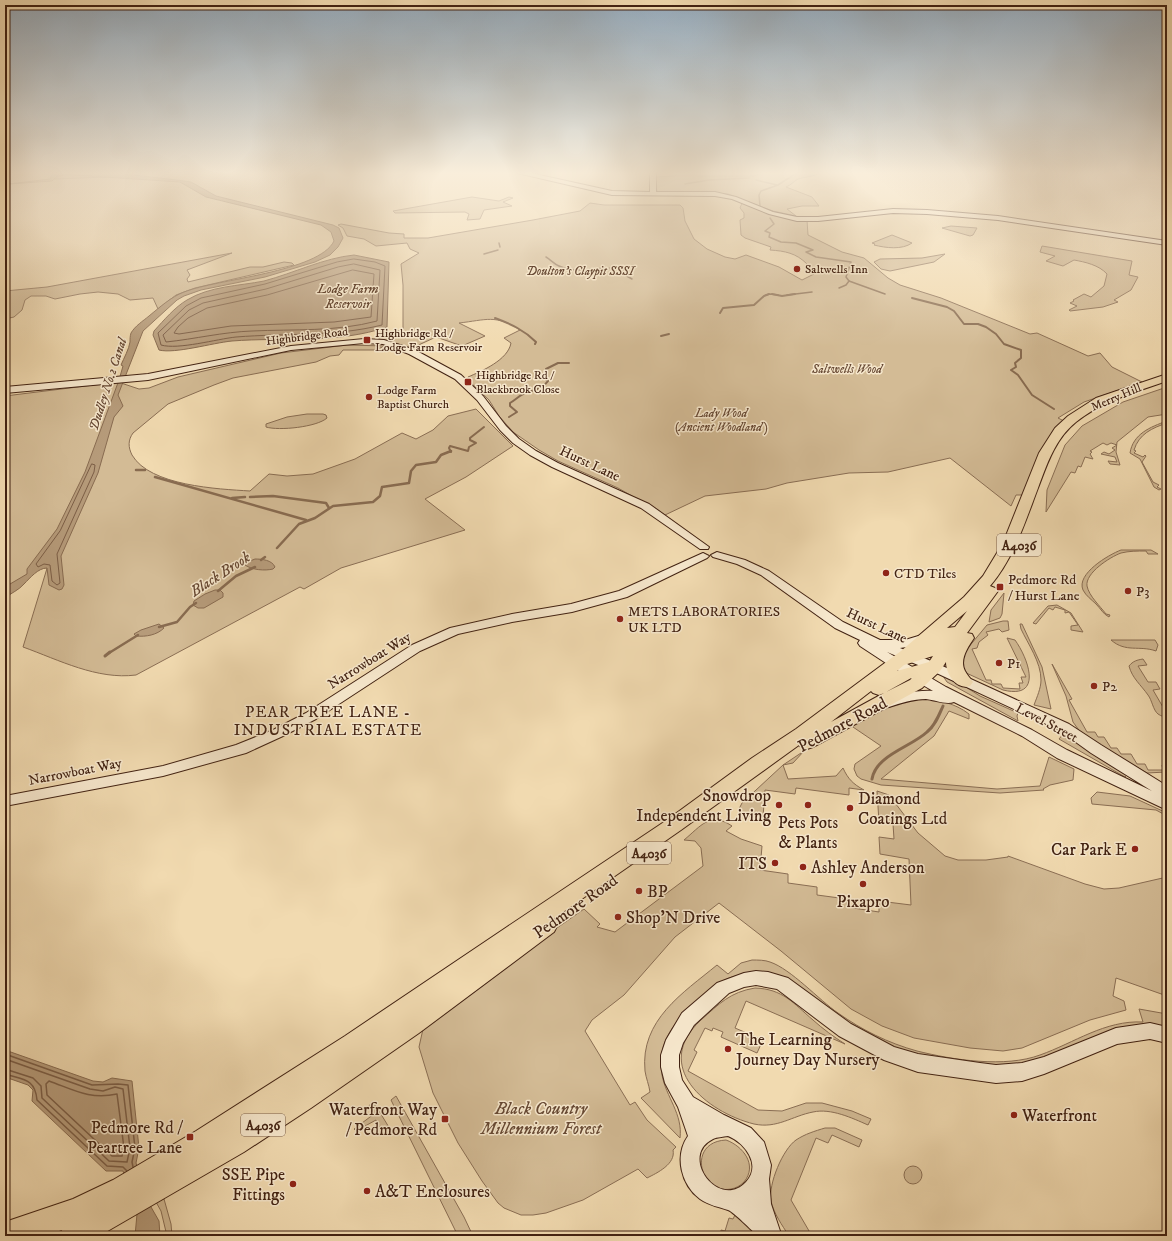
<svg xmlns="http://www.w3.org/2000/svg" width="1172" height="1241" viewBox="0 0 1172 1241" font-family="'IM FELL DW Pica',serif">
  <style>
    .green { fill: #d3bb95; stroke: #8a6e54 }
    .water { fill: #b69b7a; stroke: #886b50 }
    .lines { fill: none; stroke-linecap: round; stroke-linejoin: round }
    .shore-far1 { stroke: #7c5e46; stroke-width: 1 }
    .shore { stroke: #7c5e46; stroke-width: 1.5 }
    .stream-far3 { stroke: #886b50; stroke-width: 1.5 }
    .stream-far2 { stroke: #886b50; stroke-width: 2 }
    .stream-far1 { stroke: #886b50; stroke-width: 2.5 }
    .stream { stroke: #886b50; stroke-width: 3 }
    .secondary-casing { stroke: #422212; stroke-width: 2 }
    .highway-casing { stroke: #422212; stroke-width: 2 }
    .secondary { fill: #f6e7cc; fill-rule: evenodd }
    .highway { fill: #f1dab0; fill-rule: evenodd }
    .poi-dot { fill: #8f2418; stroke: #f6e7cc; stroke-width: 1.5 }
    .labels { text-anchor: middle; stroke-width: 3; stroke-linejoin: round; paint-order: stroke }
    .far-poi-label { font-size: 12px; fill: #422212; stroke: #f6e7cc; text-anchor: start }
    .far-park-label { font-size: 12px; font-style: italic; fill: #664833; stroke: #f6e7cc }
    .far-street-label { font-size: 12px; fill: #422212; stroke: #f6e7cc }
    .far-water-label { font-size: 13px; font-style: italic; fill: #654631; stroke: #f6e7cc }
    .shield { fill: #f6e7cc; stroke: #785d4a; stroke-width: 1 }
    .shield-label { font-size: 13px; font-weight: bold; fill: #422212 }
    .street-label { font-size: 14px; fill: #422212; stroke: #f6e7cc }
    .poi-label { font-size: 14px; fill: #422212; stroke: #f6e7cc; text-anchor: start }
    .water-label { font-size: 15px; font-style: italic; fill: #654631; stroke: #f6e7cc }
    .quarter-label { font-size: 16px; letter-spacing: 1px; fill: #422212; stroke: #f6e7cc }
    .near-street-label { font-size: 17px; fill: #422212; stroke: #f6e7cc }
    .near-poi-label { font-size: 17px; fill: #422212; stroke: #f6e7cc; text-anchor: start }
    .near-park-label { font-size: 17px; font-style: italic; fill: #664833; stroke: #f6e7cc }
  </style>
  <rect width="100%" height="100%" fill="#f1dab0"/>
  <filter id="stains"><feTurbulence type="fractalNoise" baseFrequency=".005" numOctaves="4"/><feColorMatrix values="0 0 0 0 .2 0 0 0 0 .09 0 0 0 0 .02 0 0 0 .5 -.17"/></filter>
  <radialGradient id="worn" r=".72"><stop offset=".6" stop-color="#630" stop-opacity="0"/><stop offset="1" stop-color="#630" stop-opacity=".3"/></radialGradient>
  <g class="green">
    <path d="M678 172H696L697 176H754L763 172H818V174C811 177 804 177 798 179 793 182 791 185 786 187L812 197 819 206H802L787 209 796 216 773 211 728 194 703 192H657L655 177 675 176Z"/>
    <path d="M71 174 107 177 54 179 58 176Z"/>
    <path d="M472 197 499 201 509 197 513 198 503 202 512 206 484 210 480 219 467 220 469 214 465 212 395 213 393 211Z"/>
    <path d="M590 203 604 205H680L683 208 685 221 694 239 707 249 725 257 735 259 746 255 779 267 802 280 814 274C813 269 810 268 807 264 796 253 785 251 770 250L771 247 745 238 741 235 740 220 744 218V213L740 208 742 203C766 213 781 219 807 220L808 235 842 252 864 258 888 278 900 285 941 298 1030 334 1037 333 1088 356 1100 353 1112 367 1142 382 1084 402 1058 418 1064 421 1023 495H1016L1011 506 950 458 888 472 849 473 787 483 766 489 705 496 665 515 618 488 558 461 539 450 513 432 499 416 489 400 469 381 468 377C482 371 508 360 511 343L504 338 520 330C496 314 486 320 459 323L485 336 462 346 436 337 412 348 378 338 403 329V285L401 264 419 253 410 249 407 243 376 246 364 239 347 236 343 228 338 225 341 224 389 233 404 234V238H428L533 220 580 211Z"/>
    <path d="M951 226 977 228 973 235 970 236 942 228Z"/>
    <path d="M892 235 912 243C902 250 886 248 874 245L875 244 872 243Z"/>
    <path d="M1042 246 1132 261 1129 275 1138 277 1131 290 1114 300 1118 302 1103 307 1070 311 1069 310 1077 306 1070 303 1074 301 1073 300 1084 294 1091 297 1104 286 1107 274C1099 265 1085 262 1074 260L1063 266 1046 261 1055 256 1040 252Z"/>
    <path d="M232 253 187 270 190 275 187 279 188 282 250 267H263L284 262 292 263 294 265 195 288 176 295 158 309 153 298 130 300 118 294 98 292 80 294 55 299 46 296H31L25 300 22 310 14 317 5 319V291L47 287Z"/>
    <path d="M945 254 934 262 890 271 881 269 874 262 880 259 922 258Z"/>
    <path d="M347 345 386 346 374 350H343L339 355 330 356 316 362 233 378 214 385 168 404 133 433C128 440 128 447 132 455 150 486 218 489 250 491L269 474 287 476 313 474 355 459 402 433 416 439 433 430 448 416 476 409 513 446 466 477 425 499 465 530 341 568 304 589 300 587 136 675C97 680 59 660 23 647L52 552 23 578 5 588V396L118 382 139 389 149 388 178 377 281 353Z"/>
    <path d="M1167 387V414L1148 417 1117 442 1116 452 1120 465 1110 464 1108 461 1117 462 1115 457 1101 454 1104 452 1109 454 1115 450 1112 448 1117 445 1111 443 1107 445 1103 443 1090 451 1092 452 1090 454 1093 459 1085 457 1081 467 1078 466 1075 473 1071 472 1046 512 1047 490 1065 445 1082 426 1123 402Z"/>
    <path d="M307 414H323L326 415 327 418C317 427 279 431 266 427V424L287 417Z"/>
    <path d="M1167 421V423C1152 428 1139 434 1134 450L1136 451 1134 453 1143 457 1145 455 1146 456 1142 462 1153 482 1159 485 1157 487 1161 489 1159 490 1154 487 1140 459 1130 453C1133 434 1150 427 1167 421Z"/>
    <path d="M1121 550H1151L1158 554H1148L1146 551C1137 551 1129 551 1121 553 1110 557 1085 573 1087 586 1089 596 1100 606 1106 614L1110 615 1109 617C1103 614 1101 609 1096 604 1092 600 1086 596 1083 590 1076 574 1108 555 1121 550Z"/>
    <path d="M1004 593 1002 614 1000 618 989 622 991 610Z"/>
    <path d="M1057 605 1071 613 1083 632 1071 630V626L1078 625 1069 612 1065 613V610L1055 607 1053 610 1049 608 1036 624 1033 623 1048 606Z"/>
    <path d="M1003 621H1008L1009 630 1002 632 999 629 986 632 988 635 979 642 977 648 972 649 986 680H991L992 684H1001L1003 688 1020 689 1019 683H1023L1021 677H1026L1007 638 1015 640C1028 658 1044 700 1003 690L962 671V655L987 625Z"/>
    <path d="M1020 624H1022L1042 667 1051 709 1034 705C1037 697 1041 688 1041 680 1041 662 1028 644 1021 629Z"/>
    <path d="M1111 640H1155L1158 645 1156 651C1139 645 1126 653 1111 640Z"/>
    <path d="M1143 659 1147 665 1138 666 1148 682H1156L1160 689 1153 690 1167 714V717C1164 717 1161 716 1158 714 1153 710 1152 700 1148 695 1141 685 1132 678 1129 666 1133 661 1137 660 1143 659Z"/>
    <path d="M1052 664 1072 699 1069 700 1087 732H1095L1098 737H1104L1111 748H1117L1121 754H1131L1137 764H1145L1148 770H1163L1162 765H1167L1166 772 1147 773 1105 749 1081 733 1073 722 1066 696Z"/>
    <path d="M943 676 961 684 980 696 1018 713 1017 716 1018 721 947 682Z"/>
    <path d="M921 698C938 700 955 703 969 714V719L949 711 934 736 881 779 997 789 1040 786 1049 757 1074 769 1073 780 1050 785 1043 789 1044 790 1000 793 881 785 861 779 857 776 854 769 855 764 881 746 850 725 897 704Z"/>
    <path d="M1064 733 1128 774 1125 777 1059 739Z"/>
    <path d="M804 751 793 763 783 765 788 779 836 776 843 768C848 779 853 784 864 790L849 788V795L796 788 795 794 765 790 763 817 754 813 747 818 739 809 742 803 783 765Z"/>
    <path d="M877 791 889 795 918 833 945 856 958 860H986L1008 857V856L1085 884 1104 889 1119 888 1167 877V996L1116 978 1113 996 1124 1001 1126 1010 1090 1020 1022 1048 1003 1051 970 1048 914 1038 882 1026 851 1009 781 951 719 903 675 937 624 995 592 1020 585 1031 630 1105 635 1102 647 1120 676 1147 673 1150C676 1164 657 1173 647 1178L638 1169 583 1200 546 1213 533 1215H521L504 1208 498 1203 482 1181 458 1143 433 1093 419 1047 423 1029 544 937 584 909 600 924 597 927 615 932 703 866 701 848 695 841 684 840C701 826 710 811 732 826L726 831 741 839 762 846 760 870 788 874V883L817 887V895L847 899V907L879 912V901L911 905 909 859 880 854 879 837 894 839 893 824 879 822Z"/>
    <path d="M1097 792 1130 796 1167 813V816L1156 810 1092 804 1091 798Z"/>
    <path d="M752 960C758 960 765 960 770 962 791 969 819 1000 838 1013 862 1030 888 1043 917 1051 953 1060 1005 1068 1040 1055 1074 1043 1105 1020 1143 1022L1139 1009 1167 1014V1029L1026 1064 1000 1066 931 1059 891 1049 750 973C741 975 731 976 723 981 715 986 707 993 699 1000 676 1020 656 1041 662 1075 666 1097 683 1114 680 1138L641 1098 650 1092C649 1085 646 1078 645 1071 640 1020 683 993 717 965L728 974 741 963Z"/>
    <path d="M755 988C783 989 793 1003 813 1020 823 1029 834 1037 845 1044L746 1001 735 1028 763 1040 757 1053 721 1037 723 1032 713 1028 712 1031 705 1028 694 1050 697 1052 688 1071 758 1110 782 1111 806 1103H822L852 1111 871 1119 868 1125C852 1118 831 1108 813 1112 792 1116 777 1129 754 1124 706 1112 651 1066 701 1020 719 1004 730 992 755 988Z"/>
    <path d="M396 1096 464 1217 473 1236H458L391 1100Z"/>
    <path d="M369 1105 376 1106 390 1129 382 1133 376 1120 356 1131 354 1129 374 1114Z"/>
    <path d="M825 1128H835L862 1140 859 1147 832 1135 828 1143 816 1138 791 1200 812 1236H789C782 1225 774 1214 771 1201 768 1184 783 1149 796 1140 805 1134 815 1131 825 1128Z"/>
    <path d="M726 1140C743 1146 758 1165 744 1182 740 1186 736 1188 731 1189 700 1195 686 1142 726 1140Z"/>
    <circle cx="913" cy="1175" r="9"/>
    <path d="M164 1199 171 1224 172 1236H167L161 1211 156 1202Z"/>
    <path d="M735 1215 747 1222 764 1236H721V1230L725 1231 729 1218 733 1219Z"/>
  </g>
  <g class="water">
    <path d="M53 172 117 173 177 180 191 182 216 196 333 225 339 228 343 238 338 247 330 255 315 262 265 277 201 290 184 296 177 300 143 331 118 395 123 406 114 417 98 473 61 556 64 585 62 589 59 590 49 585 47 568C38 568 30 578 24 584 19 590 11 593 5 598V587L27 574V569L57 529 85 472 119 380 123 366 121 365C124 358 129 349 130 342 130 339 130 336 131 333 135 326 143 321 149 316 160 307 171 297 184 292 217 279 319 272 334 241L331 232 321 225 206 197 180 182 59 174 52 181 9 184 50 179Z"/>
    <path d="M354 255 389 262 387 327C338 344 283 337 232 341 212 343 175 354 159 350L153 335 154 331C164 320 175 307 187 300 210 286 239 286 264 281 294 273 324 258 354 255Z"/>
    <path d="M255 559C262 559 272 560 275 567L273 569C265 571 252 570 245 565V563Z"/>
    <path d="M215 590H220L223 593V597L204 608H198L193 605 194 601 205 594Z"/>
    <path d="M159 624 164 628C157 635 146 637 136 636L134 634 141 630Z"/>
    <path d="M5 1050 93 1081 103 1082 112 1078 132 1081 139 1148 136 1163 151 1207 159 1221 160 1236H135L137 1214 123 1171H106L32 1101 33 1090 28 1085 5 1077Z"/>
  </g>
  <g class="lines">
    <g class="shore-far1">
      <path d="M354 259 375 262 385 266 382 325C334 337 286 333 236 337 217 339 178 350 161 345L158 333 186 306 201 298 265 284 337 262Z"/>
      <path d="M354 264 380 270 377 321C336 332 294 329 252 331 223 332 195 339 166 342L163 335 189 310 203 303 266 289 338 267Z"/>
      <path d="M353 270 374 274 371 317 334 322 231 326 179 334 174 333 178 327 188 318 207 308 267 295Z"/>
      <path d="M92 464 95 465 94 472 57 554 60 583 57 585 52 581 50 565 44 564 38 567 36 564 60 531Z"/>
    </g>
    <g class="shore">
      <path d="M5 1054 92 1085 118 1084 128 1085 135 1148 132 1162 133 1167"/>
      <path d="M5 1059 90 1089 103 1091 115 1087 123 1089 130 1148 127 1162 109 1161 42 1098 41 1086 33 1078 5 1069"/>
      <path d="M5 1074C23 1080 35 1078 37 1100L107 1166 123 1167 127 1171"/>
      <path d="M49 1081C74 1090 90 1100 117 1094L124 1148 122 1156H112L47 1095 46 1084Z"/>
    </g>
    <g class="stream-far3">
      <path d="M756 180 777 185"/>
      <path d="M685 184 709 180 749 178"/>
      <path d="M760 206 759 195 761 191 778 185 798 172"/>
      <path d="M770 218 774 224 765 231 770 233 769 237 781 242 796 243 813 250 806 252 816 257 851 262 846 277 849 281"/>
      <path d="M499 243 500 247"/>
      <path d="M484 254 498 250"/>
      <path d="M546 257C551 260 554 264 559 266 573 273 591 269 606 268"/>
      <path d="M610 268C617 266 620 266 625 271V275L632 279"/>
      <path d="M849 281 885 294"/>
      <path d="M839 288 846 285 849 281"/>
      <path d="M766 295 770 294 778 295"/>
      <path d="M787 295 812 292"/>
    </g>
    <g class="stream-far2">
      <path d="M772 294 782 296 795 294"/>
      <path d="M912 298 947 307 954 311 964 324H978L986 327 996 334 1004 344 1021 350V358L1015 363 1016 367 1011 370 1018 375 1032 395 1054 409"/>
      <path d="M720 313 723 308 754 305 764 296 769 294"/>
      <path d="M495 318C511 324 524 330 536 342L535 344"/>
      <path d="M661 336 669 334"/>
      <path d="M509 417 517 412 510 406V403C515 400 519 396 523 394 532 390 542 390 548 381L542 377 545 374 546 369 558 363H569"/>
      <path d="M451 452 449 448 450 446 468 451 469 447 476 443 470 440V438L484 427"/>
    </g>
    <g class="stream-far1">
      <path d="M136 470H145"/>
      <path d="M155 477 306 520"/>
      <path d="M250 497 273 496 326 503 329 508"/>
      <path d="M232 498 245 497"/>
      <path d="M277 548 299 524 315 518 333 506 373 502 380 496 382 487 409 483 411 471 416 465 436 462 441 455 451 451"/>
      <path d="M261 560 265 557"/>
      <path d="M218 591 236 576 255 567"/>
      <path d="M159 627 177 622 190 607 196 603"/>
      <path d="M109 653 138 635"/>
    </g>
    <g class="stream">
      <path d="M105 656 110 652"/>
      <path d="M872 779C876 755 911 747 927 732 935 726 939 715 943 706"/>
    </g>
    <g class="secondary-casing">
      <g id="secondary">
        <path d="M513 172H526L612 191 650 192V172H656V192H715L736 197 773 212 797 217H818L893 209 927 210 998 216 1167 241V245L998 220 927 214 893 213 818 221H797L769 214 732 199 715 196 612 195Z"/>
        <path d="M364 339 384 340 415 350 461 375 483 396 506 426 519 439 536 451 558 463 649 504 709 547 708 549H700L641 508 552 467 530 455 513 443 500 430 477 400 455 379 409 354 383 344 364 343 291 350 148 380 5 393V387L148 374 291 346Z"/>
        <path d="M717 552 745 560 769 571 843 622 880 640H905L925 634 929 635 931 638 929 641 920 645 900 648 938 664 1069 724 1101 745 1167 786V810L1057 758 1022 736 954 702C946 705 935 700 926 699 913 699 901 703 889 707L884 705 882 702 884 699C900 694 916 690 933 691L892 667 860 646 858 643 860 640 835 628 761 575 737 564 713 557 711 555ZM887 652 930 670 1059 730 1091 753 1152 791 1067 750 1032 730 946 687Z"/>
        <path d="M703 553 709 556 707 558 627 597 572 612 512 622 458 634 420 651 316 719 283 736 246 753 163 776 5 806V796L163 766 236 745 273 730 306 713 412 645 450 628 512 614 571 604 619 591Z"/>
        <path d="M756 971 768 972 788 978 851 1024 894 1047 918 1054 980 1063 996 1065 1022 1063 1044 1057 1116 1028 1150 1023 1167 1027V1043L1150 1039 1117 1044 1044 1074 1022 1081 996 1083 918 1072 884 1060 839 1036 777 989 756 985 744 987 729 993 694 1025 683 1043 679 1055V1067L682 1080 693 1097 724 1115 751 1128 764 1142 771 1165 769 1179 771 1204 781 1234 780 1236H758C752 1231 734 1212 728 1210 719 1207 708 1205 700 1199 681 1185 674 1156 688 1136L678 1107 665 1083 661 1067V1055L666 1040 682 1013 717 983 744 973ZM728 1136C745 1143 762 1165 746 1182 719 1211 678 1156 713 1139 717 1137 723 1137 728 1136Z"/>
      </g>
    </g>
    <g class="highway-casing">
      <path id="highway" d="M1167 374V381C1136 392 1102 401 1076 422 1055 439 1047 464 1038 488 1025 522 1014 558 990 586L995 588 998 591 967 633 972 634 974 638C968 647 959 660 965 671 967 675 970 678 973 682L970 686C957 690 946 675 946 662L940 671 922 688 813 747 807 749 801 747 799 745 681 830 553 919 557 926 554 932 419 1033 311 1108 244 1152 99 1236H59L62 1230 44 1236H5V1222L73 1199 113 1180 196 1131 345 1036 507 927 667 820 752 758 796 729 901 651 964 597 983 576 1003 543 1039 453 1055 428 1068 416 1096 398ZM967 611 955 627 947 628ZM933 656 929 662 897 671 904 665ZM913 677 910 680 886 692ZM871 691 873 693 879 695 884 693 831 722Z"/>
    </g>
    <use href="#secondary" class="secondary"/>
    <use href="#highway" class="highway"/>
  </g>
  <linearGradient id="sky" x2="0" y2="1"><stop stop-color="#94aabc"/><stop offset="0.5" stop-color="#f9eedb"/><stop offset="1" stop-color="#f9eedb" stop-opacity="0"/></linearGradient>
  <rect width="1172" height="346" fill="url(#sky)"/>
  <g class="poi-dot">
    <circle cx="797" cy="269" r="4"/>
    <rect x="363" y="336" width="8" height="8" rx="2"/>
    <rect x="464" y="378" width="8" height="8" rx="2"/>
    <circle cx="369" cy="397" r="4"/>
    <circle cx="886" cy="573" r="4"/>
    <rect x="996" y="583" width="8" height="8" rx="2"/>
    <circle cx="1128" cy="591" r="4"/>
    <circle cx="620" cy="619" r="4"/>
    <circle cx="999" cy="663" r="4"/>
    <circle cx="1094" cy="686" r="4"/>
    <circle cx="779" cy="805" r="4"/>
    <circle cx="808" cy="805" r="4"/>
    <circle cx="850" cy="808" r="4"/>
    <circle cx="1135" cy="849" r="4"/>
    <circle cx="775" cy="863" r="4"/>
    <circle cx="803" cy="867" r="4"/>
    <circle cx="863" cy="884" r="4"/>
    <circle cx="639" cy="891" r="4"/>
    <circle cx="618" cy="917" r="4"/>
    <circle cx="728" cy="1049" r="4"/>
    <circle cx="1014" cy="1115" r="4"/>
    <rect x="441" y="1115" width="8" height="8" rx="2"/>
    <rect x="186" y="1133" width="8" height="8" rx="2"/>
    <circle cx="293" cy="1184" r="4"/>
    <circle cx="367" cy="1191" r="4"/>
  </g>
  <g class="labels">
    <g class="far-poi-label">
      <text x="805" y="273">Saltwells Inn</text>
      <text x="375" y="337">Highbridge Rd /<tspan x="375" dy="14">Lodge Farm Reservoir</tspan></text>
      <text x="476" y="379">Highbridge Rd /<tspan x="476" dy="14">Blackbrook Close</tspan></text>
      <text x="377" y="394">Lodge Farm<tspan x="377" dy="14">Baptist Church</tspan></text>
    </g>
    <g class="far-park-label">
      <text x="580" y="275">Doulton's Claypit SSSI</text>
      <text x="847" y="373">Saltwells Wood</text>
      <text x="721" y="417">Lady Wood<tspan x="721" dy="14">(Ancient Woodland)</tspan></text>
    </g>
    <g class="far-street-label">
      <text transform="translate(307 336) rotate(-7)" y="4">Highbridge Road</text>
      <text transform="translate(1116 397) rotate(-23)" y="4">Merry Hill</text>
    </g>
    <g class="far-water-label">
      <text x="348" y="293">Lodge Farm<tspan x="348" dy="15">Reservoir</tspan></text>
      <text transform="translate(107 384) rotate(-72)" y="5">Dudley No.2 Canal</text>
    </g>
    <g class="shield">
      <rect x="997" y="534" width="44" height="22" rx="3"/>
      <rect x="627" y="842" width="44" height="22" rx="3"/>
      <rect x="241" y="1114" width="44" height="22" rx="3"/>
    </g>
    <g class="shield-label">
      <text x="1019" y="550">A4036</text>
      <text x="649" y="858">A4036</text>
      <text x="263" y="1130">A4036</text>
    </g>
    <g class="street-label">
      <text transform="translate(590 463) rotate(25)" y="5">Hurst Lane</text>
      <text transform="translate(877 625) rotate(25)" y="5">Hurst Lane</text>
      <text transform="translate(369 660) rotate(-32)" y="5">Narrowboat Way</text>
      <text transform="translate(1047 722) rotate(28)" y="5">Level Street</text>
      <text transform="translate(75 771) rotate(-11)" y="5">Narrowboat Way</text>
    </g>
    <g class="poi-label">
      <text x="894" y="578">CTD Tiles</text>
      <text x="1008" y="584">Pedmore Rd<tspan x="1008" dy="16">/ Hurst Lane</tspan></text>
      <text x="1136" y="596">P3</text>
      <text x="628" y="616">METS LABORATORIES<tspan x="628" dy="16">UK LTD</tspan></text>
      <text x="1007" y="668">P1</text>
      <text x="1102" y="691">P2</text>
    </g>
    <g class="water-label">
      <text transform="translate(220 574) rotate(-33)" y="5">Black Brook</text>
    </g>
    <g class="quarter-label">
      <text x="328" y="717">PEAR TREE LANE -<tspan x="328" dy="18">INDUSTRIAL ESTATE</tspan></text>
    </g>
    <g class="near-street-label">
      <text transform="translate(842 724) rotate(-28)" y="6">Pedmore Road</text>
      <text transform="translate(575 906) rotate(-35)" y="6">Pedmore Road</text>
    </g>
    <g class="near-poi-label">
      <text x="771" y="801" text-anchor="end">Snowdrop<tspan x="771" dy="20">Independent Living</tspan></text>
      <text x="858" y="804">Diamond<tspan x="858" dy="20">Coatings Ltd</tspan></text>
      <text x="808" y="828" text-anchor="middle">Pets Pots<tspan x="808" dy="20">&amp; Plants</tspan></text>
      <text x="1127" y="855" text-anchor="end">Car Park E</text>
      <text x="767" y="869" text-anchor="end">ITS</text>
      <text x="811" y="873">Ashley Anderson</text>
      <text x="647" y="897">BP</text>
      <text x="863" y="907" text-anchor="middle">Pixapro</text>
      <text x="626" y="923">Shop'N Drive</text>
      <text x="736" y="1045">The Learning<tspan x="736" dy="20">Journey Day Nursery</tspan></text>
      <text x="437" y="1115" text-anchor="end">Waterfront Way<tspan x="437" dy="20">/ Pedmore Rd</tspan></text>
      <text x="1022" y="1121">Waterfront</text>
      <text x="182" y="1133" text-anchor="end">Pedmore Rd /<tspan x="182" dy="20">Peartree Lane</tspan></text>
      <text x="285" y="1180" text-anchor="end">SSE Pipe<tspan x="285" dy="20">Fittings</tspan></text>
      <text x="375" y="1197">A&amp;T Enclosures</text>
    </g>
    <g class="near-park-label">
      <text x="541" y="1114">Black Country<tspan x="541" dy="20">Millennium Forest</tspan></text>
    </g>
  </g>
  <rect width="1172" height="1241" fill="none" stroke="#f1dab0" stroke-width="20"/>
  <rect x="6" y="6" width="1160" height="1229" fill="none" stroke="#422212" stroke-width="2"/>
  <rect x="10" y="10" width="1152" height="1221" fill="none" stroke="#422212"/>
  <rect width="100%" height="100%" filter="url(#stains)"/>
  <rect width="100%" height="100%" fill="url(#worn)"/>
</svg>
